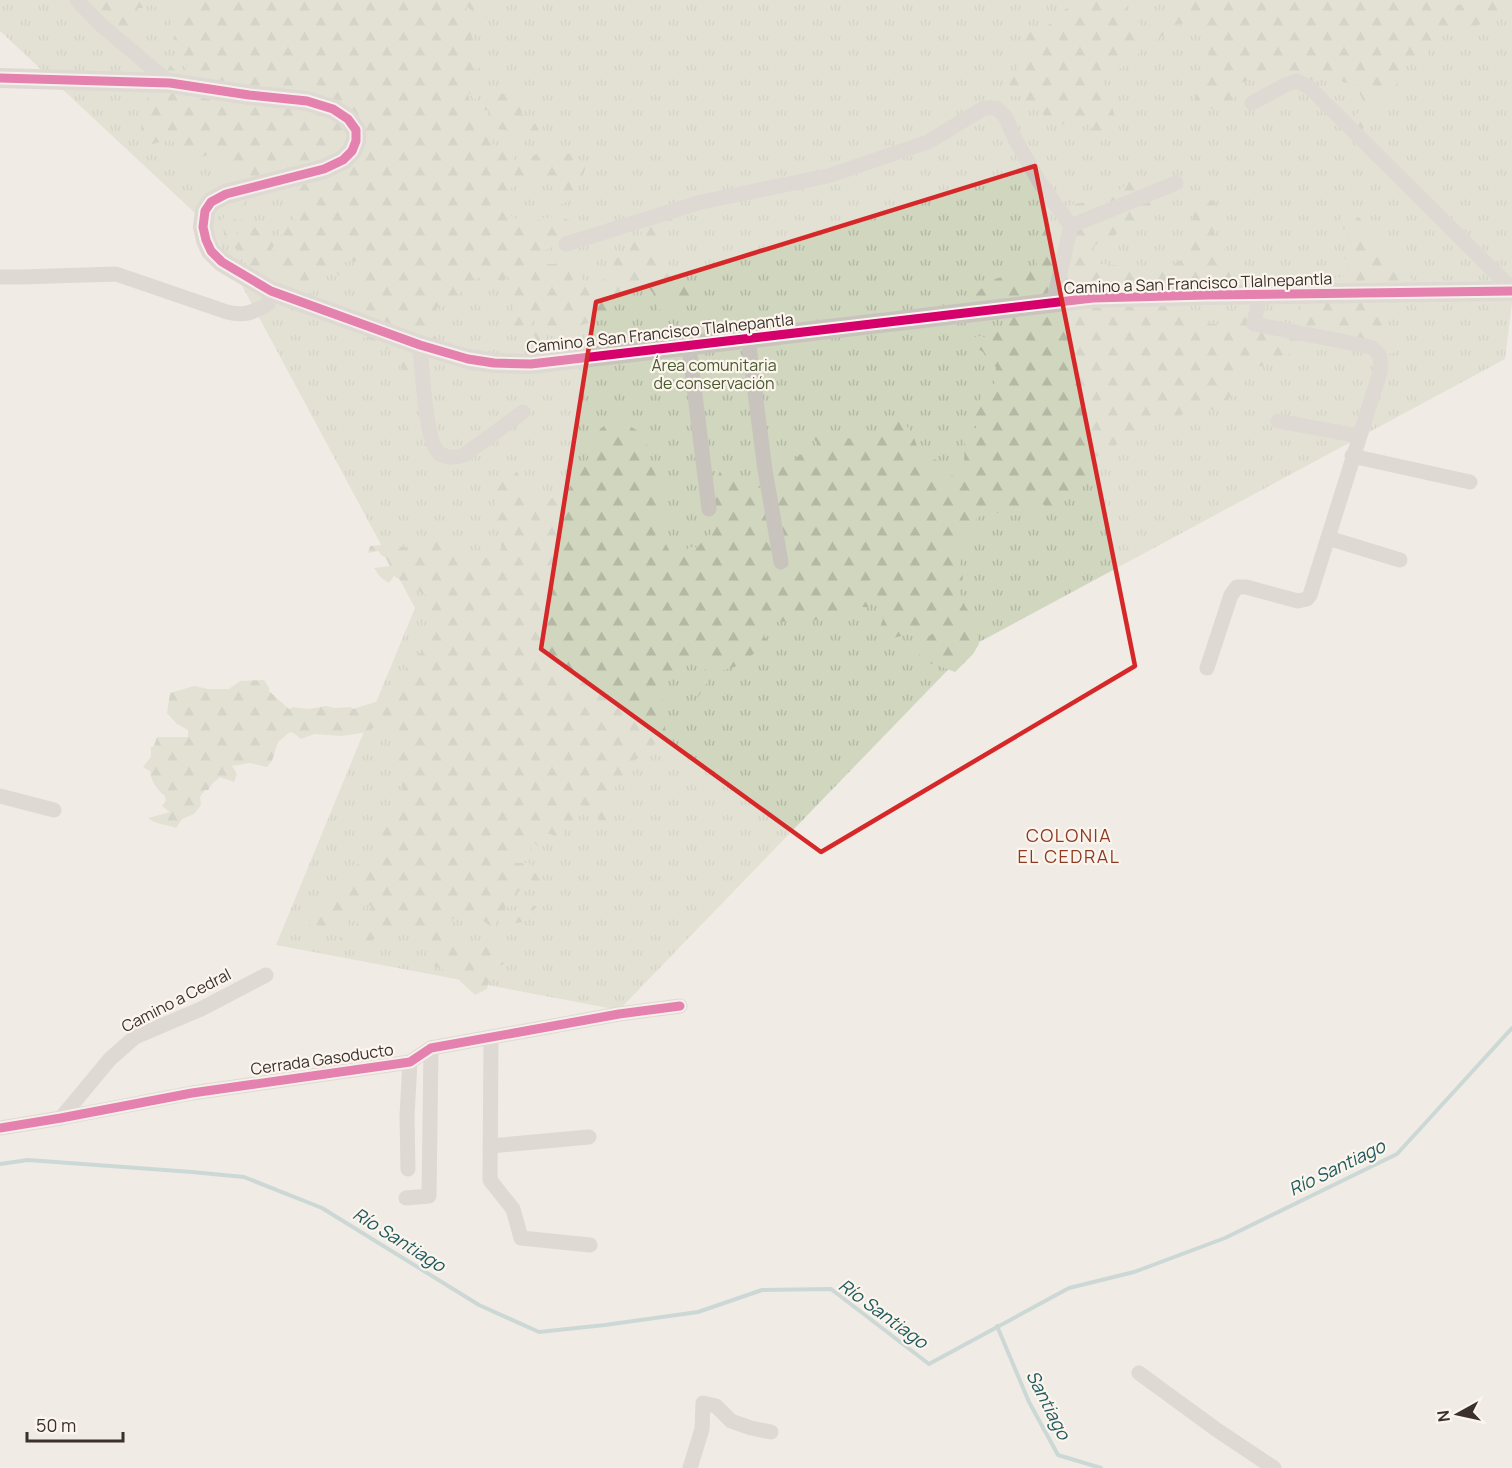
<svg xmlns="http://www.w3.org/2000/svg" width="1512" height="1468" viewBox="0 0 1512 1468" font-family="Manrope,sans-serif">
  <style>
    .grass { fill: url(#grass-tufts) }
    .forest { fill: url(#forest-firs) }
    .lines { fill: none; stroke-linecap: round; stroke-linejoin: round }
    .stream { stroke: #a1c2c1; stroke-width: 4 }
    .minor { stroke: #c9c3be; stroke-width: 15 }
    .tertiary { stroke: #c9c3be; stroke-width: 20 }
    .cycleway-casing { stroke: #fbf5ee; stroke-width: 13 }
    .cycleway { stroke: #d6006c; stroke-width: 9 }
    .marked { fill: none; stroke: #d62828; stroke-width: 4.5; stroke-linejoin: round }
    .labels { text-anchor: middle; stroke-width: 4.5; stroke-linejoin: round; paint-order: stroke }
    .street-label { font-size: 16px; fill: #3b302b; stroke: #fbf5ee }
    .park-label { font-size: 16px; fill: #4a5a2e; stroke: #fbf5ee }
    .neighbourhood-label { font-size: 18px; letter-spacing: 1.5px; fill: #8c3b22; stroke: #fbf5ee }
    .water-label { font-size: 18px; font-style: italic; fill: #1f5a5e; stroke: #fbf5ee }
  </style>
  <defs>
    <pattern id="grass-tufts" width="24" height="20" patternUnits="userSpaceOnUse" patternTransform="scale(1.5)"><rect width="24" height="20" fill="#d1d6bf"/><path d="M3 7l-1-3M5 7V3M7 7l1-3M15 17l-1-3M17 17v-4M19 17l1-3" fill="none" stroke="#b4b8a4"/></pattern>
    <pattern id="forest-firs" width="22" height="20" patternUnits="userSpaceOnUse" patternTransform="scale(1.5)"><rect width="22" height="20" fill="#d1d6bf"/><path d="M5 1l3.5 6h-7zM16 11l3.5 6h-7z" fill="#b4b8a4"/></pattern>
  </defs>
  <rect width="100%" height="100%" fill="#f0ebe5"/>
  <path class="grass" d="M0 0H1512V303L1505 359 970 647 619 1010 276 945 415 608 211 228 0 31Z"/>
  <g class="forest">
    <path d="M80 0H165L156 7 149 4 143 8H137L142 17 134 32 125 35 124 30H110L91 11 81 18Z"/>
    <path d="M171 0H473L479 4 489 16 481 21 467 6 466 16 471 29 472 40 467 46 472 62 482 64 485 67 477 68 467 78 482 89 477 100 468 92 470 103 484 107 486 98 489 95 508 93 511 89H517L518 97 530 108 523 111 521 114 533 118 525 122 536 124 541 136 540 143 535 132 528 130 516 139C509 129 502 128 490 130L488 110 480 111 479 124 489 136 490 142 500 149 511 147 513 160 528 162C533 154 539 152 549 151L556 156 572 153 586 166 582 178V181L575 190 576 196 562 204 558 201 557 187 550 185 546 181 545 176 542 172 535 176 528 175V178L512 179 513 186 505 194V207L513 218 534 221 562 214 564 218 573 222 574 235 563 249 556 251 552 247 536 253 547 264H555L560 256C575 262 576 267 583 281L609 289 603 279 611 281 614 288V260L629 249 633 237H638L642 233 641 227 654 221 655 206 681 210 683 216 677 219 678 222 668 228C666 238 660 250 662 260 664 265 666 270 668 275L700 286 694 301 677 310 667 298 666 304 658 311 653 293 644 283 648 279 647 276 638 281C636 298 632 294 618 298L608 320C591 320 575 327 560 334L554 329 544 325 546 340 539 349 538 343 534 335 539 320 532 318 526 336 523 339 514 326 513 289 508 276 502 283 497 279 477 278 460 293 435 309 436 314 432 332C441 344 436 356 432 369L414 365 403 371 399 363 388 349 376 346 373 340 355 335 336 325H330L341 316 347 306 361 297 358 279 364 261 338 262 340 276 334 271 325 269 321 281 311 294 302 287H298C284 275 265 269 247 265L239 253 232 244 237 238 238 231 225 240 222 220 228 213 237 221 254 218 256 230 262 232 266 237 279 239 271 250 283 252 289 251 279 232 278 223H286L294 235 298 231 302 229 301 223 294 219 296 205 288 195 261 188 255 198 243 202 237 212 230 208 231 194 237 183 238 179 234 178 229 166 210 154 191 161H183L173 140 164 141 142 147 141 125 149 109 150 99 144 95 156 87 170 65 178 73 186 71 188 60 177 58 174 56 184 51 183 45 173 39 177 30 170 26 179 11 177 1Z"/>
    <path d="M1079 0H1124C1125 12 1134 17 1141 26L1153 25 1169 14 1174 0H1428L1434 2 1440 1 1458 5 1477 0H1512V7L1504 18 1478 25 1469 30 1444 33 1435 46 1429 47 1427 56 1413 57 1411 61 1401 66 1399 82 1394 86 1392 92 1371 109 1372 113 1367 119 1362 131 1353 121 1364 102 1355 85 1343 82 1337 76 1314 81 1305 78 1297 80 1287 71C1272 75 1250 78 1237 85L1239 93C1228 106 1227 108 1209 109L1204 117 1203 104 1195 111 1189 113 1196 97 1201 73 1208 60 1209 45 1201 35 1200 27 1191 25 1188 22 1173 25C1165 37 1152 42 1140 47V53L1135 56 1130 62 1122 67 1103 81C1110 98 1114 116 1121 133L1099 142 1094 134 1087 117 1061 125 1046 124 1045 116 1025 101 1022 95 1016 96 1013 94 1008 82C1018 70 1022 60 1020 44L1029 31 1041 29 1055 21 1061 12 1076 3Z"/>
    <path d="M1133 177H1150C1154 187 1164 193 1175 196L1170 202 1161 199 1143 214 1136 224 1127 225 1109 240 1095 245 1089 261C1110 269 1134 261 1156 268 1161 269 1165 272 1169 274L1176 271 1168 268 1181 260 1182 249 1194 222 1191 211 1196 204 1209 199 1216 203 1211 217 1218 223 1212 230 1239 272 1243 284 1228 297 1201 301 1174 309C1186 331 1209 319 1228 327L1231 309 1243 311 1248 322 1283 325 1297 324 1296 319 1301 308 1294 299 1329 284 1328 278 1334 277 1336 278 1345 276 1349 263 1342 256 1348 252 1349 250 1346 242 1349 233 1345 229 1339 230 1338 227 1341 224 1343 209C1349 212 1354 216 1360 218L1369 238 1385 249 1400 263 1415 284 1393 297 1385 307 1384 334 1390 342 1387 345 1397 352 1379 356 1317 340 1304 348 1290 353 1286 358 1262 366 1245 368 1233 376 1228 390 1234 394 1216 409 1165 417 1150 428 1140 429 1120 436 1113 453 1100 455 1091 460 1093 473 1082 488 1058 497 1049 512 1043 504 1013 516 989 511 977 518 976 523 981 525C975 538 974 538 960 536L956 547 961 559 960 564 963 578 958 588 965 606 973 618 971 625 975 628 979 644 973 654 955 672 934 664 919 662 920 642 935 632 930 627H926L921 631 893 638 883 647 879 630 883 619 876 603H871L868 607H862L855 613 825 615 801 628 794 621 776 622 762 633 768 642 740 665 721 671 712 675 698 697 689 689 699 680 708 664 704 661 688 664 675 677 662 683 664 721 666 733 646 753 627 765 623 778 613 790 614 800 607 820 600 821 597 818 581 813 571 822 565 823 564 842 550 834H547L538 846 533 842 530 860 524 855 506 854 505 863H529L545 888 528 883 527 878 518 871 515 883 520 890 517 894 519 904 537 906 524 922 515 923 509 917 518 916V905L505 907 506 915 498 917 495 920 494 929C479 915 471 919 452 919L448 925 454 929V943H480L489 935 493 945 506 952V963L491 970 487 989 475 995 460 981V974C451 973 444 969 435 967L426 951 430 946 431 938 412 937 407 929 392 931 391 938 385 944 376 936 369 946 344 944 339 938 355 931 357 922 361 926 371 923V906L363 904V910L356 916 348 920 345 930 326 932C321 928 314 928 308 923L316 908 325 897 340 890 358 872 357 864 363 863 379 851 382 823 403 797 398 761 399 724 387 720 384 724 372 728 367 732 342 736 314 734 301 739 295 734 290 732 278 742 272 761 267 767 250 763 232 766 237 774 234 782 220 777 212 784 208 790H205L200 797 201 805 194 814 182 819 176 828C167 824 156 825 148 818L170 812 162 806 166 801 165 796C157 790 151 781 150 771L143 767 151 757V747L154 746 157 737H188V730L177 724 167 713 170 693 194 686 208 689H229L240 681 264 680 269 688V691L289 709 293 707 309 709 326 706 335 708 351 707 353 709 378 701 392 700 395 687 405 677 407 660 413 659 426 648 423 637 428 625 425 612 428 608 433 607V600L394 576 389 583 381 578 374 568 390 566 386 558 380 554 379 551 368 553 370 546 381 545 407 547 420 537 450 541 455 556 470 558 475 562 500 553 503 531 496 519 494 482 505 472 516 471 533 496 551 499 565 492 575 481 577 472 587 461 591 448 596 442 600 429 612 420 622 421 644 435 655 474 660 481 667 510C659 518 663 526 655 535L665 542 670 552 686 551 689 547H698C705 536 711 538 716 524L708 503 720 471 736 481 751 494C763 487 769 480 773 466L784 461H791L803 453H809L821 448 812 436 818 434 826 437 841 436 851 439 874 438 880 428 901 418C911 430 919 444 919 460H923L929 463 924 468 929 470 931 461 939 458 935 467V477H944L953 475 956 463H964L965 438 977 427C970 407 982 395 995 383L996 367 989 363 983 352 970 344 969 338 980 336 988 338 1005 327 1004 321 972 298 984 286 991 285 995 279 1019 272 1034 271 1037 264V235L1043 225 1057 221 1073 204 1108 199 1122 188Z"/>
  </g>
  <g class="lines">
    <g class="stream">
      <path d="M0 1164 28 1160 192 1172 244 1177 322 1208 479 1305 539 1332 605 1325 698 1312 762 1290 831 1289 929 1364 1069 1288 1134 1272 1225 1238 1397 1154 1512 1028"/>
      <path d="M997 1326 1029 1402 1058 1455 1101 1468"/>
    </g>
    <g class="minor">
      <path d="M77 0 100 24 170 83"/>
      <path d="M1252 103 1285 85 1297 81 1309 87 1512 289"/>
      <path d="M1071 226 1176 183"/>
      <path d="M566 244 701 202 828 176 928 142 984 108H996L1005 116 1015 139 1040 183 1071 226 1053 303"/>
      <path d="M0 277H22L116 274 227 312C245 316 252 313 268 304L271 291"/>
      <path d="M748 338 765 470 781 562"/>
      <path d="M420 345C422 366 425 439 438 452 446 459 455 458 464 455L523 412"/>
      <path d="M689 346 709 509"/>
      <path d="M1278 421 1359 436"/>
      <path d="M1352 456 1470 482"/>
      <path d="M1328 538 1400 560"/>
      <path d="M1207 668 1231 595 1237 587H1246L1298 601 1307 599 1310 595 1380 372C1381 359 1382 355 1371 347L1254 324 1260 294"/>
      <path d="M0 796 54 810"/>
      <path d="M491 1038 490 1180 513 1209 521 1238 590 1245"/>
      <path d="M61 1118 110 1059 135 1037 201 1009 266 975"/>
      <path d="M0 1128 61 1118 192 1093 410 1062 431 1048 619 1014 680 1006"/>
      <path d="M490 1146 589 1137"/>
      <path d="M408 1169 407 1116 410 1062"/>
      <path d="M406 1198 429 1196 431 1048"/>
      <path d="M1139 1373 1217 1430 1274 1468"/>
      <path d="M690 1468 702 1429 703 1403 716 1406 731 1421 751 1428 771 1432"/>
    </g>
    <path class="tertiary" d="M0 78 170 83 249 95 307 101 333 109 348 119 356 130V141L352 151 343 160 324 169 226 194 211 202 205 211 203 227 206 240 211 251 222 262 271 291 420 345 468 359 494 363 531 364 1093 298 1207 295 1512 291"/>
    <g class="cycleway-casing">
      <g id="cycleway">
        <path d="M0 78 170 83 249 95 307 101 333 109 348 119 356 130V141L352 151 343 160 324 169 226 194 211 202 205 211 203 227 206 240 211 251 222 262 271 291 420 345 468 359 494 363 531 364 1093 298 1207 295 1512 291"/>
        <path d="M0 1128 61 1118 192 1093 410 1062 431 1048 619 1014 680 1006"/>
      </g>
    </g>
    <use href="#cycleway" class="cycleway"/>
  </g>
  <path d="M0 0H1512V1468H0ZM1035 166 1135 666 821 852 541 649 596 302Z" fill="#f0ebe5" fill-opacity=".55" fill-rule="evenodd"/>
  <path class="marked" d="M1035 166 1135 666 821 852 541 649 596 302Z"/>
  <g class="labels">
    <g class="street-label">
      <text transform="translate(1198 283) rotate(-2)" y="6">Camino a San Francisco Tlalnepantla</text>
      <text transform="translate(660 333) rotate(-6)" y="6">Camino a San Francisco Tlalnepantla</text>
      <text transform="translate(176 1000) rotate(-27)" y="6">Camino a Cedral</text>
      <text transform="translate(322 1059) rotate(-8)" y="6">Cerrada Gasoducto</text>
    </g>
    <g class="park-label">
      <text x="714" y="371">Área comunitaria<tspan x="714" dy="18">de conservación</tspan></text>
    </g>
    <g class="neighbourhood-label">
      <text x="1069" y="842">COLONIA<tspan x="1069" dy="21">EL CEDRAL</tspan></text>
    </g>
    <g class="water-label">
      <text transform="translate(1337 1168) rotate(-26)" y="6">Río Santiago</text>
      <text transform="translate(399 1240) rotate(32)" y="6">Río Santiago</text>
      <text transform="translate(883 1314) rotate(36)" y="6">Río Santiago</text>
      <text transform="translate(1048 1405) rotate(63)" y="6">Santiago</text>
    </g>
  </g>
  <g transform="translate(1458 1414) rotate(262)" stroke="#fbf5ee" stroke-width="4.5" paint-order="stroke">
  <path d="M0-4.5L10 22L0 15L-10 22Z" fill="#3b302b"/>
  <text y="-9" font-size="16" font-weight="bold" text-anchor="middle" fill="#3b302b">N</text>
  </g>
  <path d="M27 1432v9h96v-9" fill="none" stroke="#3b302b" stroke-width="3"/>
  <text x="36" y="1432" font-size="18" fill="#3b302b" stroke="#fbf5ee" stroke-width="4.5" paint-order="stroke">50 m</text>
</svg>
